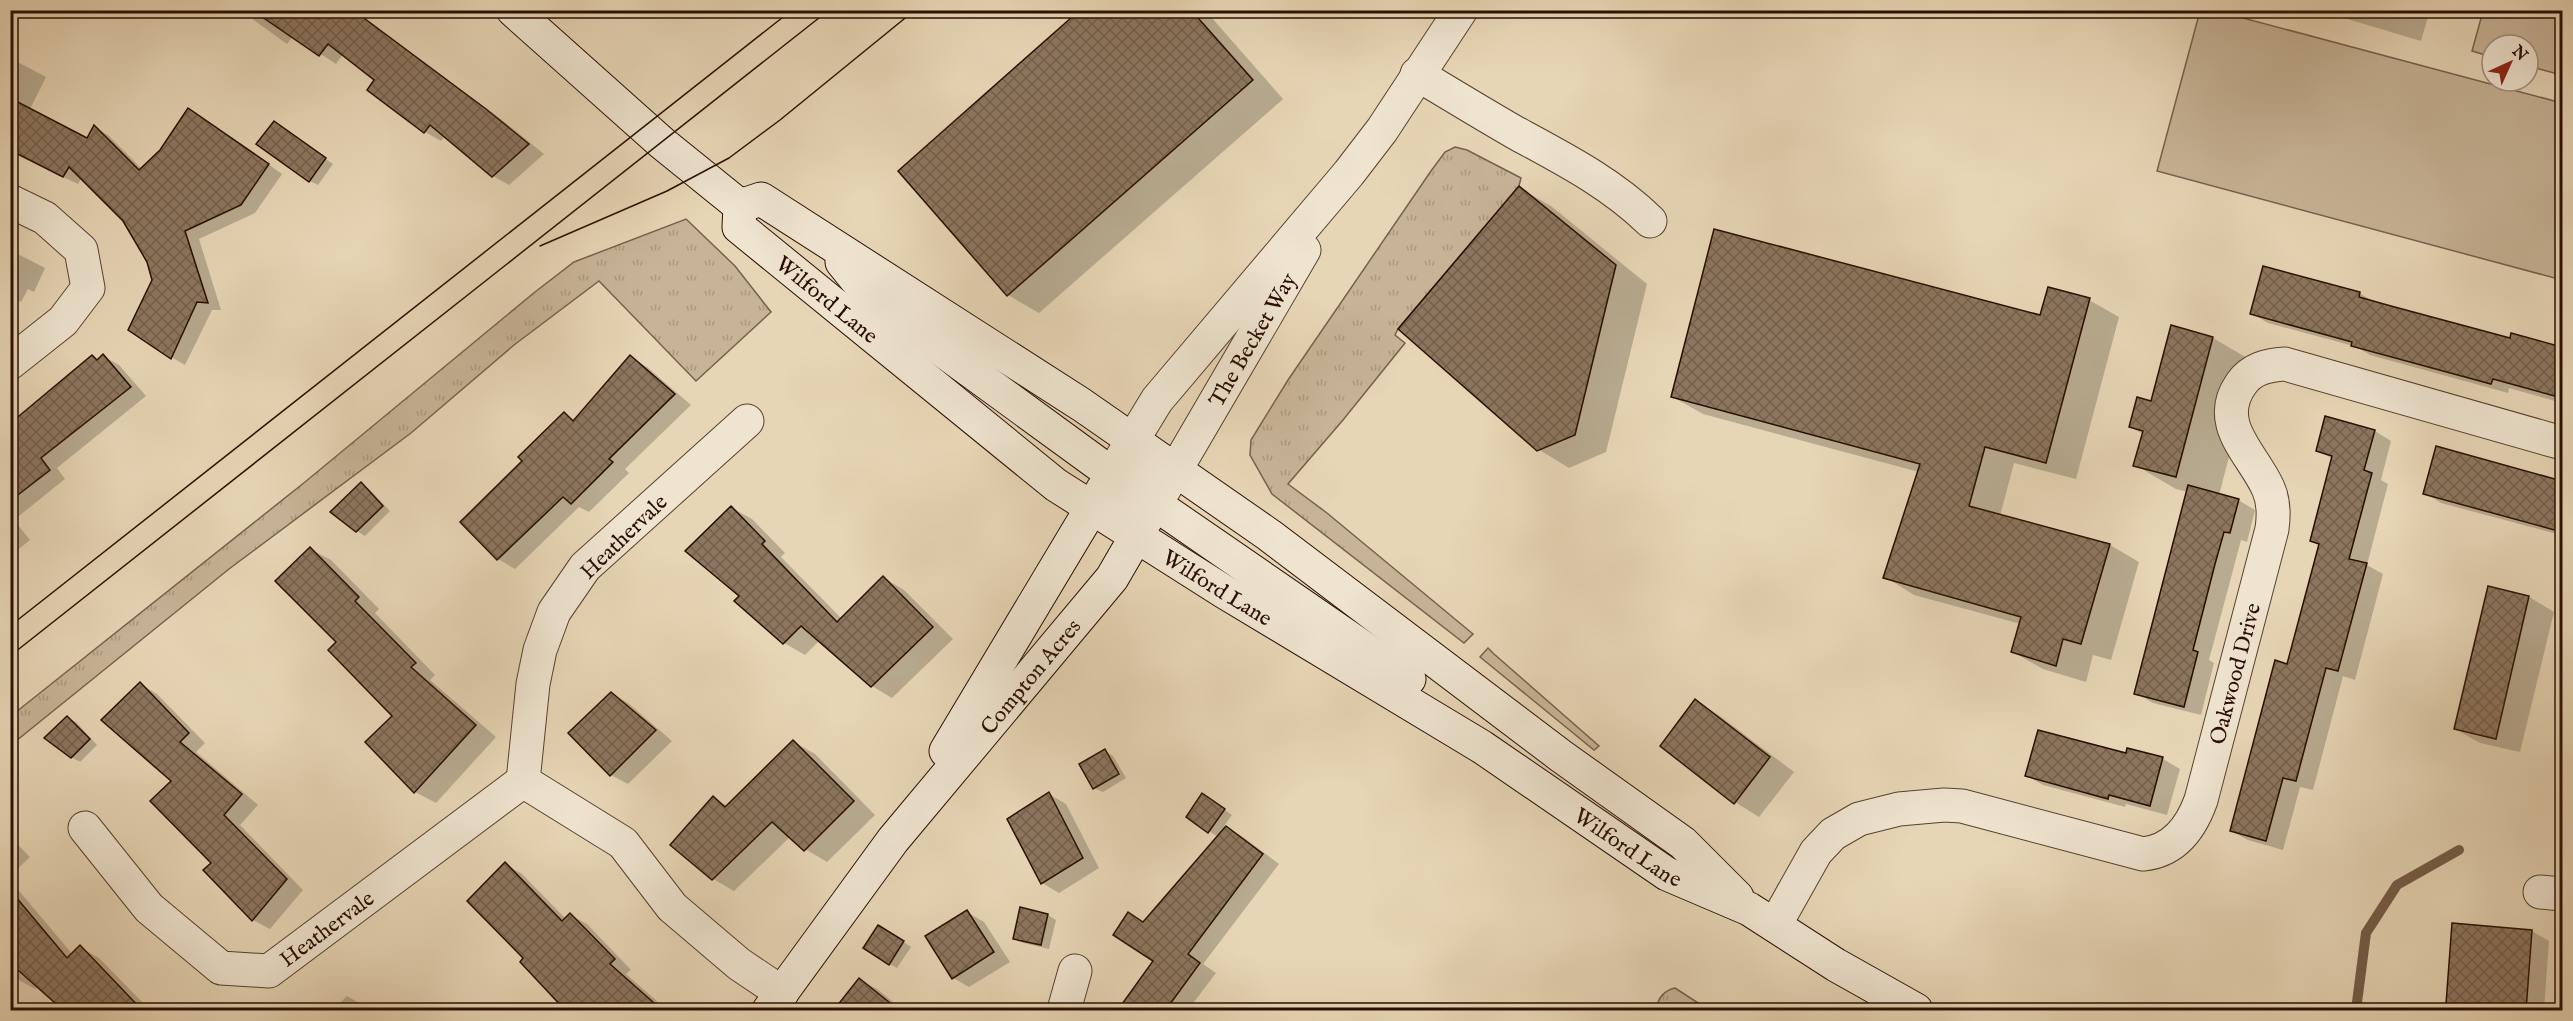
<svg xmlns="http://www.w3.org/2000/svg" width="2573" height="1021" viewBox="0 0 2573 1021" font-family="'IM FELL English',serif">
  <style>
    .grass { fill: url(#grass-tufts); stroke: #78614c; stroke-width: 1.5 }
    .garden { fill: #c7b497; stroke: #78614c; stroke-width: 1.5 }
    .shadow { fill: #0003 }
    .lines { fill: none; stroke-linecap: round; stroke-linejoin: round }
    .stream { stroke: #745d48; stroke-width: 10 }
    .building { fill: url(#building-cross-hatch); stroke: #290e00; stroke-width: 1.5 }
    .street-casing { stroke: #58402e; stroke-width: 35 }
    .secondary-casing { stroke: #290e00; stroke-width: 35 }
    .street { stroke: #efe4d0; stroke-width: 33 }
    .secondary { stroke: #efe4d0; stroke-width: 33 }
    .tram { stroke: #290e00; stroke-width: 1.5 }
    .labels { text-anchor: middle; stroke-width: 5; stroke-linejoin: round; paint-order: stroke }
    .street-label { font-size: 22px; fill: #290e00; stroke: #efe4d0 }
  </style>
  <defs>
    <pattern id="grass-tufts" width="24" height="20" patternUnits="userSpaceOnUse" patternTransform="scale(1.5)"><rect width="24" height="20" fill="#c7b497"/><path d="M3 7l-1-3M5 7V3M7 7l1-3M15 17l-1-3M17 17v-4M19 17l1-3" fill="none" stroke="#ab9a80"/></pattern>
    <pattern id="building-cross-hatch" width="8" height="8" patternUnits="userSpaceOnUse" patternTransform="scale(1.5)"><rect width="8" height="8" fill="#8c765f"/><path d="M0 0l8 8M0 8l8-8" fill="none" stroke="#725f4c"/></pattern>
  </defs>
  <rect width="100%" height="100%" fill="#e7d6b6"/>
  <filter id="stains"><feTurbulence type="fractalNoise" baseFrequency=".00333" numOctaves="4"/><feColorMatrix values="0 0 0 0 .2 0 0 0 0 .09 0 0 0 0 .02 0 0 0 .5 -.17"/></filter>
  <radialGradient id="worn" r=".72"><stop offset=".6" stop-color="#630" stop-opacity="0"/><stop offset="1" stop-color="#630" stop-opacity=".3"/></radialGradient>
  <g class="grass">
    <path d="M1455 147 1467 150 1521 178 1519 186 1398 329 1395 335 1405 343 1343 420 1288 484 1327 513 1473 634 1464 643 1272 494 1250 455 1251 440 1288 380 1431 171 1445 152Z"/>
    <path d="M686 219 735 266 771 312 696 381 599 281 514 345 411 433 229 569 11 745V716L305 482 535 292 574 262Z"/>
    <path d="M1488 648 1494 654 1599 746 1594 750 1480 657Z"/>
    <path d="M1675 988 1709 1010 1657 1009C1657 998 1665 990 1675 988Z"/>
  </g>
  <g class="garden">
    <path d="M2200 11H2217L2562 103V280L2157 171Z"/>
    <path d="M2483 11H2562V75L2528 66V45H2492V57L2472 51Z"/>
  </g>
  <g class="shadow">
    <path d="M240 10H353L502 120 544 154 509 185 493 176 445 136 441 141 425 132 376 80 343 54 336 64 293 36 287 44Z"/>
    <path d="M1082 10H1205L1283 99 1039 313 1008 295Z"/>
    <path d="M2317 10H2430L2421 41Z"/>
    <path d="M10 58 46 77 30 109 88 140 94 127 108 135 142 169 203 118 282 174 255 213 199 239 221 310H212L185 365 171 357 148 261 125 220 82 177 78 184 10 152Z"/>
    <path d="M282 127 333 164 318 185 310 181Z"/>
    <path d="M1519 188 1551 206 1647 284 1606 452 1569 468 1538 449Z"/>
    <path d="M10 250 45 268 34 292 28 289 21 302 10 297Z"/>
    <path d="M2359 293 2376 303 2511 340 2512 335 2562 348V403L2509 388 2508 393 2370 355 2357 347 2268 323 2251 313Z"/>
    <path d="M2089 300 2119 317 2076 479 2014 463 2000 516 2110 545 2139 562 2111 660 2093 655 2086 682 2043 669 2013 652 2021 624 1914 595 1885 577 1919 472 1703 414 1673 397 2041 317Z"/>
    <path d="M2172 327 2213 338 2254 362 2219 495 2238 500 2255 510 2247 542 2241 540 2232 574 2209 660 2214 663 2201 715 2153 703 2136 693 2188 492 2176 489 2135 465 2143 434 2130 427 2152 403Z"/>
    <path d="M103 356 119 365 146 396 57 468 65 479 14 520 30 540 10 556V424L92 357 98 360Z"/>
    <path d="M630 357 647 367 691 405 625 469 629 473 589 512 579 507 515 569 498 559 462 522 524 461 565 414 575 420Z"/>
    <path d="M2375 431 2391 441 2381 480 2388 484 2367 565 2383 574 2355 680 2343 676 2313 790 2300 787 2283 850 2248 840 2231 831 2288 665 2320 545 2312 541 2333 459 2318 451Z"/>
    <path d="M2560 482 2562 483V540L2557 534 2441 503 2425 493Z"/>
    <path d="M361 484 369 489 390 511 365 536 357 531Z"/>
    <path d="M732 508 752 519 785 553 781 557 842 619 884 578 904 590 953 639 892 698 872 686 820 640 805 655 784 643 742 596Z"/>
    <path d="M310 549 331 560 379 609 375 613 435 675 430 680 496 737 436 803 415 792 367 742 394 716 338 642Z"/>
    <path d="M2489 588 2529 597 2554 612 2520 752 2480 743 2455 729Z"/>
    <path d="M140 684 157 694 205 743 196 752 258 805 240 825 303 890 270 929 253 920 205 870 213 863 173 781Z"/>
    <path d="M611 693 628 703 672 741 628 784 611 775Z"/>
    <path d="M1696 701 1720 716 1794 772 1759 817 1735 802Z"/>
    <path d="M68 718 76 722 97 745 80 762 71 757Z"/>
    <path d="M794 742 815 754 875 815 827 862 805 849 790 837 734 891 713 879V798L728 806Z"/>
    <path d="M2128 750 2163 759 2180 769 2167 815 2126 804 2125 807 2043 785 2027 776 2127 755Z"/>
    <path d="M1105 751 1113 756 1126 778 1103 792 1094 788Z"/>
    <path d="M1049 794 1066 804 1099 868 1059 893 1042 883Z"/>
    <path d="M1211 800 1232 815 1224 826 1243 837 1279 864 1203 964 1216 973 1188 1010H1119L1155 961 1144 923 1218 837 1209 831Z"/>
    <path d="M10 837 30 857 10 876Z"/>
    <path d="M505 864 522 874 566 919 570 915 587 924 631 970 626 974 667 1010H571L526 959Z"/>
    <path d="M10 880 73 955 80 947 99 958 150 1010H66L38 986 35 989 15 978 10 972Z"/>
    <path d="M967 912 984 922 1010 962 969 987 953 978Z"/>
    <path d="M1048 915 1056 920 1049 949 1023 943 1014 938Z"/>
    <path d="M2453 925 2532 931 2549 941 2544 1010H2453V1006L2447 1003Z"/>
    <path d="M886 931 911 947 897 968 889 964Z"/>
    <path d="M860 980 877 989 903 1010H835Z"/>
    <path d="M347 996 369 1009 370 1010H333Z"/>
  </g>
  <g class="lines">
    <path class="stream" d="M2356 1010 2366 933 2397 885 2459 850"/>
  </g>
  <g class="building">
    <path d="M252 10H353L486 109 529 144 492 177 430 125 424 133 367 90 374 80 328 44 319 56Z"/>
    <path d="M1080 10H1191L1253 80 1007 296 898 171Z"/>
    <path d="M10 98 87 138 94 125 139 170 160 150 188 108 269 164 241 205 185 231 208 303 197 302 171 359 128 330 152 280 147 262 123 221 69 167 63 177 10 150Z"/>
    <path d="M274 121 326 158 309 182 256 144Z"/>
    <path d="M1519 186 1616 265 1575 435 1537 451 1398 329Z"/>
    <path d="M1714 229 2040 315 2048 287 2090 298 2046 463 1985 447 1969 506 2110 544 2081 644 2063 639 2056 666 2011 652 2021 617 1883 578 1920 464 1671 397Z"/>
    <path d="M2263 266 2360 292 2359 297 2391 306 2510 338 2511 333 2562 347V398L2493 379 2491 384 2351 346 2352 342 2250 314Z"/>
    <path d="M2171 325 2213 337 2176 477 2133 466 2143 431 2129 427 2137 397 2151 401Z"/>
    <path d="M103 354 131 387 41 458 50 470 10 501V418L13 421 92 355 97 360Z"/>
    <path d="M630 355 675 394 609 459 613 462 571 504 563 497 497 560 460 522 522 461 518 457 564 412 573 421Z"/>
    <path d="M2325 416 2375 430 2364 470 2372 473 2349 559 2367 563 2338 671 2326 668 2296 781 2283 778 2266 841 2230 831 2275 660 2287 664 2319 544 2310 541 2332 456 2316 451Z"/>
    <path d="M2436 446 2562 481V532L2423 494Z"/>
    <path d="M361 482 383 506 356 532 330 512Z"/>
    <path d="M2188 485 2239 499 2230 533 2224 532 2215 564 2193 650 2198 652 2184 707 2134 694Z"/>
    <path d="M731 506 765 541 762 544 837 622 883 576 933 627 871 687 801 626 783 644 734 601 739 596 685 551Z"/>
    <path d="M310 547 359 597 355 601 416 663 411 667 476 725 414 793 365 742 392 716 328 650 336 642 275 581Z"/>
    <path d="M2488 586 2529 596 2496 739 2454 729Z"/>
    <path d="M140 682 189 733 180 742 242 794 224 815 287 879 252 921 203 870 211 863 150 801 171 781 101 720Z"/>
    <path d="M611 692 656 730 610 776 568 733Z"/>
    <path d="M1695 699 1770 757 1734 804 1660 746Z"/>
    <path d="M67 716 90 739 71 758 44 738Z"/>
    <path d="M2038 730 2126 753 2127 748 2163 757 2150 806 2109 795 2108 799 2025 776Z"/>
    <path d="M793 740 854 801 804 851 772 822 712 880 670 845 713 796 725 807Z"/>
    <path d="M1105 749 1119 774 1093 789 1079 764Z"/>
    <path d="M1049 792 1083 858 1041 884 1007 819Z"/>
    <path d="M1202 793 1225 809 1208 833 1186 817Z"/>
    <path d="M1226 826 1263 854 1188 954 1200 963 1165 1011H1117L1153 961 1113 935 1128 912 1143 922Z"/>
    <path d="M505 862 562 921 570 913 615 959 610 964 663 1011H566L520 962 523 958 467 901Z"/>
    <path d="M10 890 67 958 80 945 143 1011H64L10 963Z"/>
    <path d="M1020 907 1048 914 1041 945 1013 939Z"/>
    <path d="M967 910 994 952 952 979 925 936Z"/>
    <path d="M2452 923 2532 930 2526 1011H2476V1007L2446 1004Z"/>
    <path d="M878 925 904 941 889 965 863 948Z"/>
    <path d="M859 978 900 1011H833Z"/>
  </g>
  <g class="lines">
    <g class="street-casing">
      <g id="street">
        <path d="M1417 74C1450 94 1483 114 1516 133 1564 159 1611 183 1650 221"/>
        <path d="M10 201 45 218 81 250 88 288 63 321 10 363"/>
        <path d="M747 421 585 567 554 612 540 650 533 684 523 781 623 843 672 907 739 964 782 993"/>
        <path d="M1112 474 1157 400 1349 173 1382 130 1461 10"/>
        <path id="s1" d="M1162 493 1304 250"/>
        <path id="s2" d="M85 828 149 908 221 968 269 971 523 781"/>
        <path d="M2540 892 2562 894"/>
        <path id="s3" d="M1775 925 1816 852 1833 834 1859 819 1899 809 1944 805 1962 806 2143 854C2174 851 2191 828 2201 800L2272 529C2274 515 2274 501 2268 488 2253 454 2213 424 2241 384 2251 369 2267 365 2285 364L2562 443"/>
        <path d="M1064 1010 1075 971"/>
      </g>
    </g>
    <g class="secondary-casing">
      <g id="secondary">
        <path d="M513 10 662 143 740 206"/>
        <path id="s4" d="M740 206 739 227 1056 485 1223 591 1482 747 1667 874 1749 909 1836 965 1916 1010"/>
        <path d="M740 206 761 199 1082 405 1269 535 1561 756 1683 843 1737 897"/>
        <path d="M842 262 872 299 1112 474 1137 537"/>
        <path d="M1133 440 1155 504 1409 679"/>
        <path d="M946 751 1103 489"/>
        <path id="s5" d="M769 1010 893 840 1112 578 1155 504"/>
      </g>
    </g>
    <use href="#street" class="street"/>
    <use href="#secondary" class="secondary"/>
    <g class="tram">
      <path d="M540 246 667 191 729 158 780 120 915 10"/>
      <path d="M10 626 792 10"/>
      <path d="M10 656 829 10"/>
    </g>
  </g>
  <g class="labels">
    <g class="street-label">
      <text dy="8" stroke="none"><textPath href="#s4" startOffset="135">Wilford Lane</textPath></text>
      <text dy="8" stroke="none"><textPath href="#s1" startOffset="178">The Becket Way</textPath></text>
      <text transform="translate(623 536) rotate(-44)" y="8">Heathervale</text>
      <text dy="8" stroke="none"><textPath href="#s4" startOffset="621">Wilford Lane</textPath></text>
      <text dy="8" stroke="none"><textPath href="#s3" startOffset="645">Oakwood Drive</textPath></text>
      <text dy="8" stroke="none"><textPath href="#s5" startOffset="424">Compton Acres</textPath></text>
      <text dy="8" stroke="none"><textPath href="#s4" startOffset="1107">Wilford Lane</textPath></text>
      <text dy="8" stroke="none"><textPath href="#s2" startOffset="316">Heathervale</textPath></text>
    </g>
  </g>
  <rect width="2573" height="1021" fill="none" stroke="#e7d6b6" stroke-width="36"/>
  <rect x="12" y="12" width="2549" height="997" fill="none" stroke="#290e00" stroke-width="3"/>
  <rect x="18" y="18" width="2537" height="985" fill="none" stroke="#290e00" stroke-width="1.5"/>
  <g transform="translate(2510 63) rotate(45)"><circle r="28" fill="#efe4d0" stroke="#a08e7d" stroke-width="1.5"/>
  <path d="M0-4.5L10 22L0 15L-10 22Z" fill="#8f2418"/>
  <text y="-9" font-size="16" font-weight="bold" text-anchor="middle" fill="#290e00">N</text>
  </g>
  <rect width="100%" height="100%" filter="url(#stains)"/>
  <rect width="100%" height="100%" fill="url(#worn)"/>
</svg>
